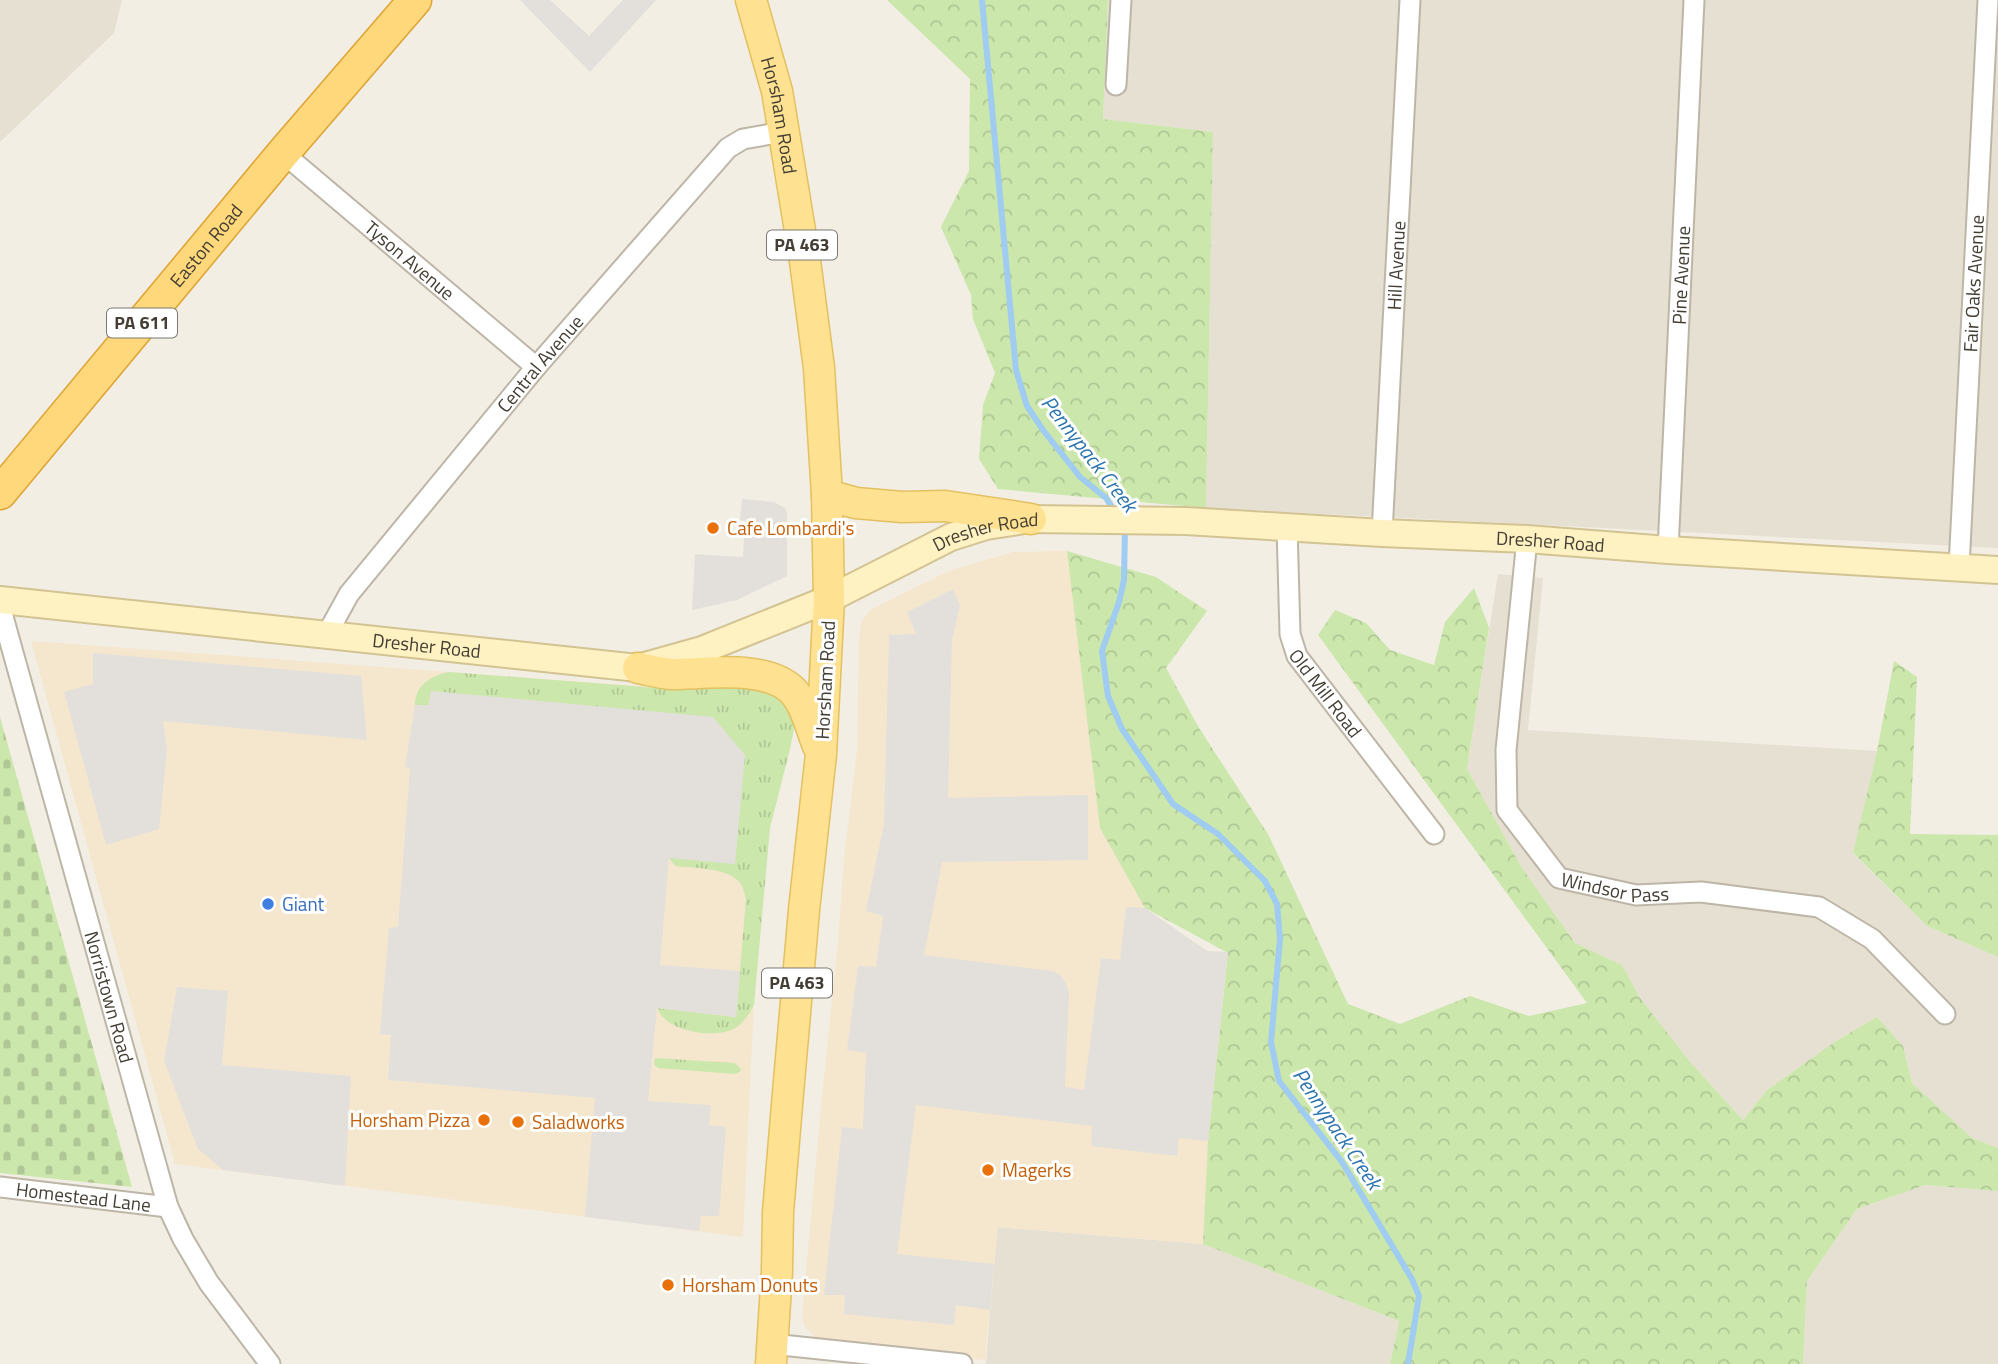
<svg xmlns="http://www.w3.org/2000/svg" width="1998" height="1364" viewBox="0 0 1998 1364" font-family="'Titillium Web',sans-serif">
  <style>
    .residential { fill: #e6e0d2 }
    .commercial { fill: #f5e6ce }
    .grass { fill: url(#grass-tufts) }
    .forest { fill: url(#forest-crowns) }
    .cemetery { fill: url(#cemetery-stones) }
    .parking { fill: #e3e0dc }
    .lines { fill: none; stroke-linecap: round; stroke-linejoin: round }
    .stream { stroke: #9fccf0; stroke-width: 6 }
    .minor-casing { stroke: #bdb6a7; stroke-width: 23 }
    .secondary-casing { stroke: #d3c393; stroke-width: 30 }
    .primary-casing { stroke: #e3c061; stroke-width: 33 }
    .trunk-casing { stroke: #dda333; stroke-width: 35 }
    .minor { stroke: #fff; stroke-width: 19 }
    .secondary { stroke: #fef2c2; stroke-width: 26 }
    .primary { stroke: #fee291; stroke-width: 30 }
    .trunk { stroke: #fed87a; stroke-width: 32 }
    .food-dot { fill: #e8710a; stroke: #fff; stroke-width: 2.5 }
    .shop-dot { fill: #3f7fe0; stroke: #fff; stroke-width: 2.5 }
    .labels { text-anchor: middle; stroke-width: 6; stroke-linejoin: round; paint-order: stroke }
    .shield { fill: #fff; stroke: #7c7871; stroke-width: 2 }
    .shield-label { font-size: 18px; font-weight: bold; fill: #443e34 }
    .street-label { font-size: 19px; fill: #443e34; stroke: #fff }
    .food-label { font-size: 19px; fill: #c56008; stroke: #fff; text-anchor: start }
    .shop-label { font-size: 19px; fill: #366cbe; stroke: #fff; text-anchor: start }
    .water-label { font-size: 21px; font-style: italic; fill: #2e75af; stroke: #fff }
  </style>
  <defs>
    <pattern id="grass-tufts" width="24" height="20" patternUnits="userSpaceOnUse" patternTransform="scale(1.75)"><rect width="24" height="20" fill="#cbe7ac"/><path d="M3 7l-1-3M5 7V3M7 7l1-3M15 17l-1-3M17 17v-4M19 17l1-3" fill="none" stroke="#b0c795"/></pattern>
    <pattern id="forest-crowns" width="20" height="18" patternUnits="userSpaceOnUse" patternTransform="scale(1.75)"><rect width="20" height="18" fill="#cbe7ac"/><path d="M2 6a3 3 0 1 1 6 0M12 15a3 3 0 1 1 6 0" fill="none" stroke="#b0c795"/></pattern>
    <pattern id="cemetery-stones" width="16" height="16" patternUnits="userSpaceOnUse" patternTransform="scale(1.75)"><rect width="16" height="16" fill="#cbe7ac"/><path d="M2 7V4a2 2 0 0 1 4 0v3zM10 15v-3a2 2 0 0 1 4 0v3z" fill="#b0c795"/></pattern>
  </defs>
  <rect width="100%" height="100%" fill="#f2eee4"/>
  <g class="residential">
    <path d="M0 0H122L114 33 0 142Z"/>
    <path d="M1108 0H1998V548L1206 508 1213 132 1103 119Z"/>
    <path d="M1498 574 1543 578 1528 730 1877 751 1853 854 1927 926 1998 957V1148L1972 1138 1912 1083 1903 1046 1877 1017 1836 1041 1767 1090 1743 1120 1691 1063 1640 998 1622 965 1575 943 1522 868 1467 769Z"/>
    <path d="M1925 1185 1998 1191V1364H1803L1807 1281 1857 1209Z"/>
    <path d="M997 1227 1203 1244 1399 1321 1390 1364H986Z"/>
  </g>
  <g class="commercial">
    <path d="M1067 551 1111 826 1145 908 1207 951 1234 953 1203 1244 998 1227 985 1360 823 1342 814 1336 805 1327 802 1317 820 1117 838 942 844 858 857 751 859 637 862 621 870 610 951 570 1013 552Z"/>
    <path d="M31 641 762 695V828L743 1237 175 1164Z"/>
  </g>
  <g class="grass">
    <path d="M449 672 672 689 701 682 765 687 790 707 795 724 790 749 770 828 754 1005C749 1014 745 1021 737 1027 719 1039 677 1033 663 1017 660 1015 659 1011 657 1008L736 1017 746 899C744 892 743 884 736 879 724 868 692 868 675 866L669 858 431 691 429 705H415C415 685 432 675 449 672Z"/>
    <path d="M655 1058 735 1063 741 1069 740 1072 735 1074 658 1068 654 1064Z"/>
  </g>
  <g class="forest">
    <path d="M887 0H1108L1103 119 1213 132 1206 508 998 489 979 459 983 405 995 373 973 319 971 295 941 227 969 171 970 79Z"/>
    <path d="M1067 551 1156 577 1207 611 1166 668 1199 728 1268 834 1348 1004 1400 1024 1470 996 1529 1016 1587 1003 1318 635 1335 610 1366 623 1390 650 1434 665 1445 622 1474 588 1489 628 1467 769 1522 868 1575 943 1622 965 1640 998 1691 1063 1743 1120 1767 1090 1836 1041 1877 1017 1903 1046 1912 1083 1972 1138 1998 1148V1191L1925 1185 1857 1209 1807 1281 1803 1364H1390L1399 1321 1203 1244 1208 1141 1228 953 1145 908 1100 828Z"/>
    <path d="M1894 661 1917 677 1910 834 1998 835V957L1927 926 1853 853 1877 751Z"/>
  </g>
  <path class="cemetery" d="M0 717 132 1187 0 1173Z"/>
  <g class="parking">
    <path d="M520 0H550L589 36 623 0H656L590 72Z"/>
    <path d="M742 499 774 502 785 508 787 513V576L737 600 692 610 695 554 743 557 745 521 740 520Z"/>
    <path d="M953 589 960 605 952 641 948 798 1088 795V860L942 862 924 955 1052 971 1060 975 1066 983 1069 993 1065 1087 1084 1090 1101 958 1120 960 1126 907 1145 908 1207 951 1228 952 1208 1141 1179 1138 1177 1156 1091 1146 1092 1126 916 1105 897 1254 994 1264 990 1310 956 1305 954 1325 844 1314 845 1295H824L842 1127 863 1129 866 1053 847 1050 858 966 876 967 883 916 866 911 884 824 889 635 916 634 907 612Z"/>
    <path d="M93 653 361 676 367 740 163 721 167 750 159 829 106 845 64 692 93 684Z"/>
    <path d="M431 691 713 717 745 755 735 864 669 858 660 965 740 971 736 1017 657 1008 648 1101 711 1105 709 1125 726 1127 719 1216H701L699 1231 585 1217 595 1098 388 1080 391 1035 380 1034 389 928 398 927 410 768 405 767 415 705H429Z"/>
    <path d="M177 987 228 991 222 1065 351 1076 345 1186 223 1170 198 1149 164 1061Z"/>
  </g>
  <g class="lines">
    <g class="stream">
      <path d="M982 0 1016 370 1027 406 1043 430 1080 477 1106 498 1116 513"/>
      <path d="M1125 528 1124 580 1119 602 1102 651 1108 696 1122 729 1173 804 1218 834 1265 881 1277 904 1280 939 1271 1042 1279 1081 1342 1162 1412 1279 1419 1296 1408 1364"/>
    </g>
    <g class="minor-casing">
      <g id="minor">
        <path d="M1116 85 1121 0"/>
        <path id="s1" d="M283 153 536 367"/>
        <path id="s2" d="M1287 527 1290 634 1297 656 1434 834"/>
        <path id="s3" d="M1382 533 1410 0"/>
        <path id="s4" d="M1527 539 1506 750 1507 810 1559 878 1636 895 1701 892 1819 907 1872 939 1945 1014"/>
        <path id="s5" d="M1668 550 1694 0"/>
        <path id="s6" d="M1959 567 1988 0"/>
        <path id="s7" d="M0 606 168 1207 183 1239 209 1283 270 1364"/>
        <path id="s8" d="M327 634 349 594 536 367 728 148 743 139 783 132"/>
        <path id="s9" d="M0 1187 168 1207"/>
        <path d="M772 1344 962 1364"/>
      </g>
    </g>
    <g class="secondary-casing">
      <g id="secondary">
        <path id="s10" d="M0 600 638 668 702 650 829 599 951 537 986 526 1031 519 1186 521 1382 533 1527 539 1668 550 1998 570"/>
      </g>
    </g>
    <g class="primary-casing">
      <g id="primary">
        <path id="s11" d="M751 0 777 91 805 261 819 368 827 495 829 599 821 754 804 910 788 1093 778 1212 777 1271 771 1364"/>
        <path d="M827 495 856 503 902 507 945 506 1031 519"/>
        <path d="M638 668C649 670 660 673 671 674 706 674 766 664 793 691 806 705 811 729 818 746"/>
      </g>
    </g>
    <g class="trunk-casing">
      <g id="trunk">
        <path id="s12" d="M0 493 283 153 415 0"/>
      </g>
    </g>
    <use href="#minor" class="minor"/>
    <use href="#secondary" class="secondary"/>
    <use href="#primary" class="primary"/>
    <use href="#trunk" class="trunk"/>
  </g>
  <g class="food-dot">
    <circle cx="713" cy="528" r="7"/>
    <circle cx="484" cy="1120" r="7"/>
    <circle cx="518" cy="1122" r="7"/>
    <circle cx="988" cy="1170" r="7"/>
    <circle cx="668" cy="1285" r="7"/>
  </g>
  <circle class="shop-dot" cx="268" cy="904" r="7"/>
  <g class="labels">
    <g class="shield">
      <rect x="767" y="230.5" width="70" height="29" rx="5"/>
      <rect x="107" y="308.5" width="70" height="29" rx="5"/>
      <rect x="762" y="968.5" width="70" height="29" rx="5"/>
    </g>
    <g class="shield-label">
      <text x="802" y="251">PA 463</text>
      <text x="142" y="329">PA 611</text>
      <text x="797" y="989">PA 463</text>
    </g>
    <g class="street-label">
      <text dy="7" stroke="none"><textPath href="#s11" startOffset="119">Horsham Road</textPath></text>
      <text dy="7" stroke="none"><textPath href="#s12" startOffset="322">Easton Road</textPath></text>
      <text dy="7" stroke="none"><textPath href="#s1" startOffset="166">Tyson Avenue</textPath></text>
      <text dy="7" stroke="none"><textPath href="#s3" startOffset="268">Hill Avenue</textPath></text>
      <text dy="7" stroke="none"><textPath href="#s5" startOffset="275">Pine Avenue</textPath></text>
      <text dy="7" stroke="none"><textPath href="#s6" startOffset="284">Fair Oaks Avenue</textPath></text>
      <text dy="7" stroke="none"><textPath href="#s8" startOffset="345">Central Avenue</textPath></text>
      <text dy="7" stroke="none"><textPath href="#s10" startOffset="1017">Dresher Road</textPath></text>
      <text dy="7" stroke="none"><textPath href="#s10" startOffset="1584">Dresher Road</textPath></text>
      <text dy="7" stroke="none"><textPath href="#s10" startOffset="429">Dresher Road</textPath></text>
      <text transform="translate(825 680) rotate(-87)" y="7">Horsham Road</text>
      <text dy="7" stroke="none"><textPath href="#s2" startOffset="177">Old Mill Road</textPath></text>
      <text dy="7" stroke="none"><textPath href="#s4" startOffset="415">Windsor Pass</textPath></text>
      <text dy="7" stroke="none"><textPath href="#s7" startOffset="406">Norristown Road</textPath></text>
      <text dy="7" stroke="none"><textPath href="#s9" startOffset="84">Homestead Lane</textPath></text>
    </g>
    <g class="food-label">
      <text x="727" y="535">Cafe Lombardi's</text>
      <text x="470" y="1127" text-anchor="end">Horsham Pizza</text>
      <text x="532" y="1129">Saladworks</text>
      <text x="1002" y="1177">Magerks</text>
      <text x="682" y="1292">Horsham Donuts</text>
    </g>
    <g class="shop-label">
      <text x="282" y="911">Giant</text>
    </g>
    <g class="water-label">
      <text transform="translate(1089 454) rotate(52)" y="7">Pennypack Creek</text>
      <text transform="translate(1337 1129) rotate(56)" y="7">Pennypack Creek</text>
    </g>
  </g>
</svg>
